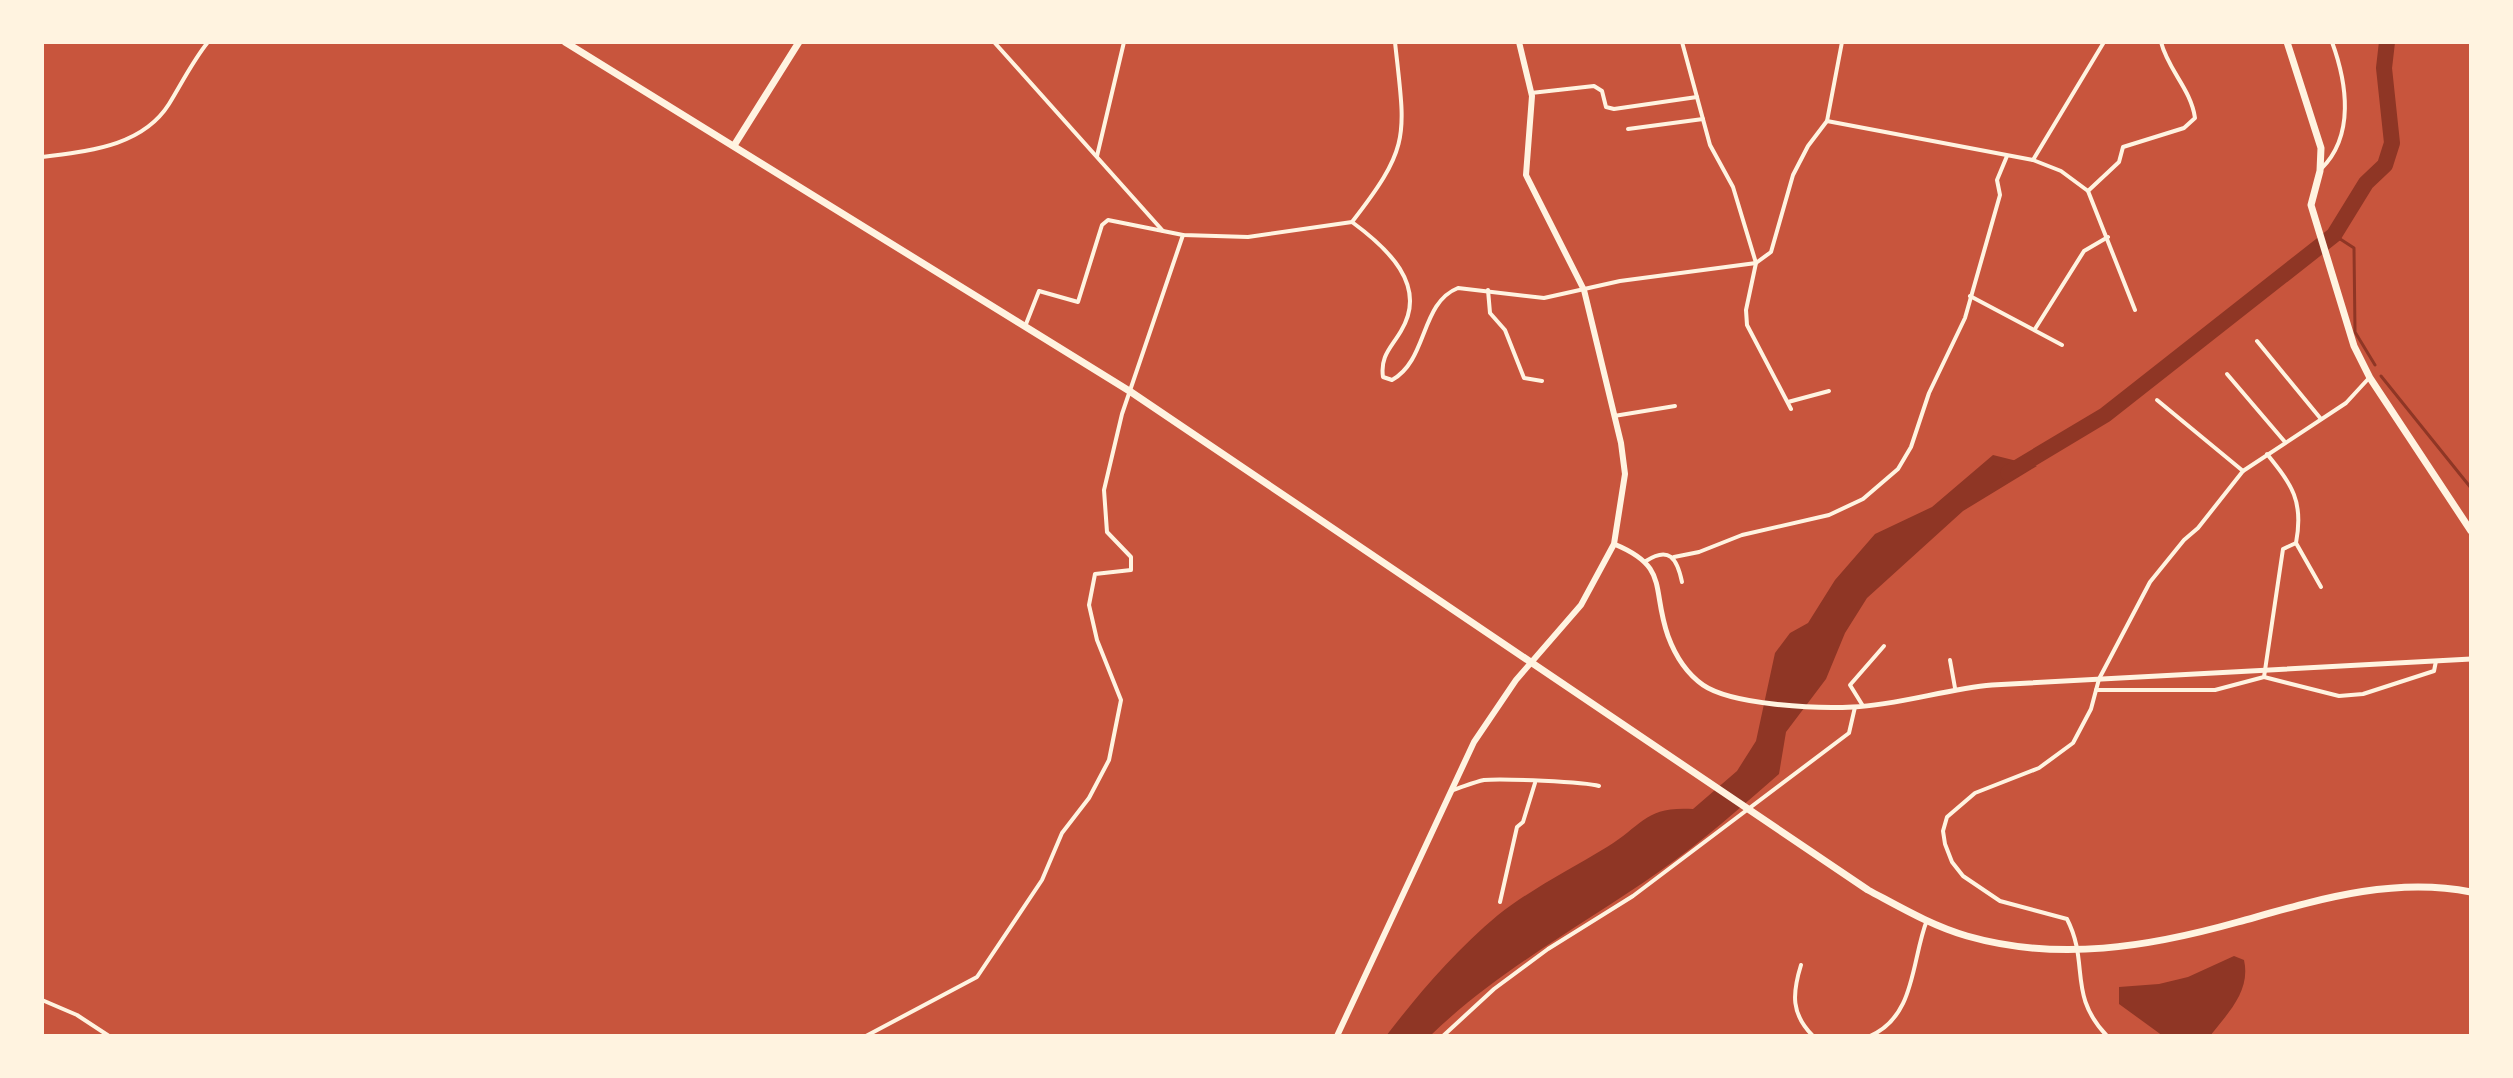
<svg xmlns="http://www.w3.org/2000/svg" width="2513" height="1078" viewBox="0 0 2513 1078" font-family="Lora,serif">
  <style>
    .water { fill: #8f3625 }
    .lines { fill: none; stroke-linecap: round; stroke-linejoin: round }
    .stream { stroke: #8f3625; stroke-width: 3 }
    .river { stroke: #8f3625; stroke-width: 16 }
    .minor { stroke: #fff3e0; stroke-width: 4 }
    .tertiary { stroke: #fff3e0; stroke-width: 5 }
    .secondary { stroke: #fff3e0; stroke-width: 6 }
    .primary { stroke: #fff3e0; stroke-width: 7 }
    .trunk { stroke: #fff3e0; stroke-width: 7 }
  </style>
  <rect width="100%" height="100%" fill="#c8553d"/>
  <g class="water">
    <path d="M1993 455 2037 466 1963 511 1867 598 1845 633 1826 679 1786 732 1779 774C1741 807 1702 842 1660 871 1582 926 1499 969 1430 1036H1386C1420 992 1455 951 1498 915 1531 889 1571 869 1607 847 1643 825 1645 806 1693 809L1737 771 1756 741 1775 653 1790 633 1808 623 1835 580 1875 534 1932 507Z"/>
    <path d="M2234 956 2244 960C2251 991 2228 1013 2210 1036H2163L2119 1004V987L2159 984 2188 977Z"/>
  </g>
  <g class="lines">
    <g class="stream">
      <path d="M2334 235 2354 248 2355 332 2375 365"/>
      <path d="M2381 376 2471 488"/>
    </g>
    <path class="river" d="M2008 473 2105 415 2334 235 2366 183 2385 165 2392 143 2384 68 2387 42"/>
    <g class="minor">
      <path d="M994 42 1163 231"/>
      <path d="M1682 42 1710 145 1733 187 1756 263 1746 310 1747 325 1791 409"/>
      <path d="M1531 93 1594 86 1602 91 1606 107 1614 109 1697 97"/>
      <path d="M1827 121 2033 160 2061 171 2088 191 2135 310"/>
      <path d="M1628 129 1703 119"/>
      <path d="M1097 156 1124 42"/>
      <path d="M42 157C87 151 142 147 169 104 182 83 192 62 208 42"/>
      <path d="M2033 160 2104 42"/>
      <path d="M2321 169C2355 136 2347 83 2332 42"/>
      <path d="M2088 191 2119 162 2123 147 2184 128 2195 118C2191 89 2168 70 2161 42"/>
      <path d="M1352 222C1386 247 1429 285 1401 331 1391 348 1380 356 1383 377L1392 380C1428 360 1420 303 1458 288L1544 298 1620 281 1756 263 1771 252 1793 175 1808 146 1827 121 1842 42"/>
      <path d="M1488 290 1490 313 1505 330 1524 378 1542 381"/>
      <path d="M1970 296 2062 345"/>
      <path d="M1026 324 1039 291 1078 302 1102 225 1108 220 1183 235 1248 237 1352 222C1412 145 1405 136 1395 42"/>
      <path d="M2035 329 2084 251 2108 237"/>
      <path d="M2257 341 2321 419"/>
      <path d="M2227 374 2285 442"/>
      <path d="M2157 400 2243 471"/>
      <path d="M1788 402 1829 391"/>
      <path d="M1614 416 1675 406"/>
      <path d="M2296 543 2321 587"/>
      <path d="M1674 557 1699 552 1742 535 1829 515 1863 499 1898 469 1911 447 1929 393 1965 318 2000 195 1997 180 2007 156"/>
      <path d="M1646 561C1669 546 1677 558 1682 582"/>
      <path d="M1950 660 1955 688"/>
      <path d="M2264 677 2339 696 2363 694 2434 671 2436 661"/>
      <path d="M2096 690H2215L2264 677 2283 549 2296 543C2304 501 2292 485 2267 454"/>
      <path d="M1863 706 1850 685 1884 646"/>
      <path d="M1453 790C1463 787 1474 782 1484 780 1501 778 1586 782 1599 786"/>
      <path d="M1500 902 1517 827 1523 822 1535 783"/>
      <path d="M1801 965C1792 994 1791 1014 1813 1036"/>
      <path d="M42 1000 77 1015 109 1036"/>
      <path d="M866 1036 977 977 1042 880 1062 833 1089 798 1109 760 1121 700 1097 640 1089 605 1095 574 1131 570V557L1107 532 1104 490 1122 414 1183 235"/>
      <path d="M1443 1036 1494 989 1548 949 1633 896 1849 733 1855 707"/>
      <path d="M1870 1036C1916 1016 1911 961 1927 920"/>
      <path d="M2107 1036C2067 994 2090 964 2067 919L2000 901 1963 876 1952 862 1945 844 1943 831 1947 817 1975 793 2039 768 2073 743 2091 709 2099 679 2150 582 2184 540 2198 528 2243 471 2346 403 2369 378"/>
    </g>
    <path class="tertiary" d="M1614 544C1670 567 1651 588 1668 636 1675 655 1686 673 1703 685 1732 705 1817 709 1853 707 1899 705 1946 689 1992 685L2471 659"/>
    <path class="secondary" d="M1337 1036 1474 742 1516 680 1581 605 1614 544 1625 474 1621 443 1584 290 1526 175 1532 96 1519 42"/>
    <path class="primary" d="M2287 42 2321 148 2320 171 2311 205 2354 346 2370 378 2471 531"/>
    <g class="trunk">
      <path d="M565 42 1131 392 1868 890C1900 907 1932 926 1967 936 2058 962 2149 947 2238 922 2314 901 2391 876 2471 892"/>
      <path d="M735 144 799 42"/>
    </g>
  </g>
  <rect width="2513" height="1078" fill="none" stroke="#fff3e0" stroke-width="88"/>
</svg>
